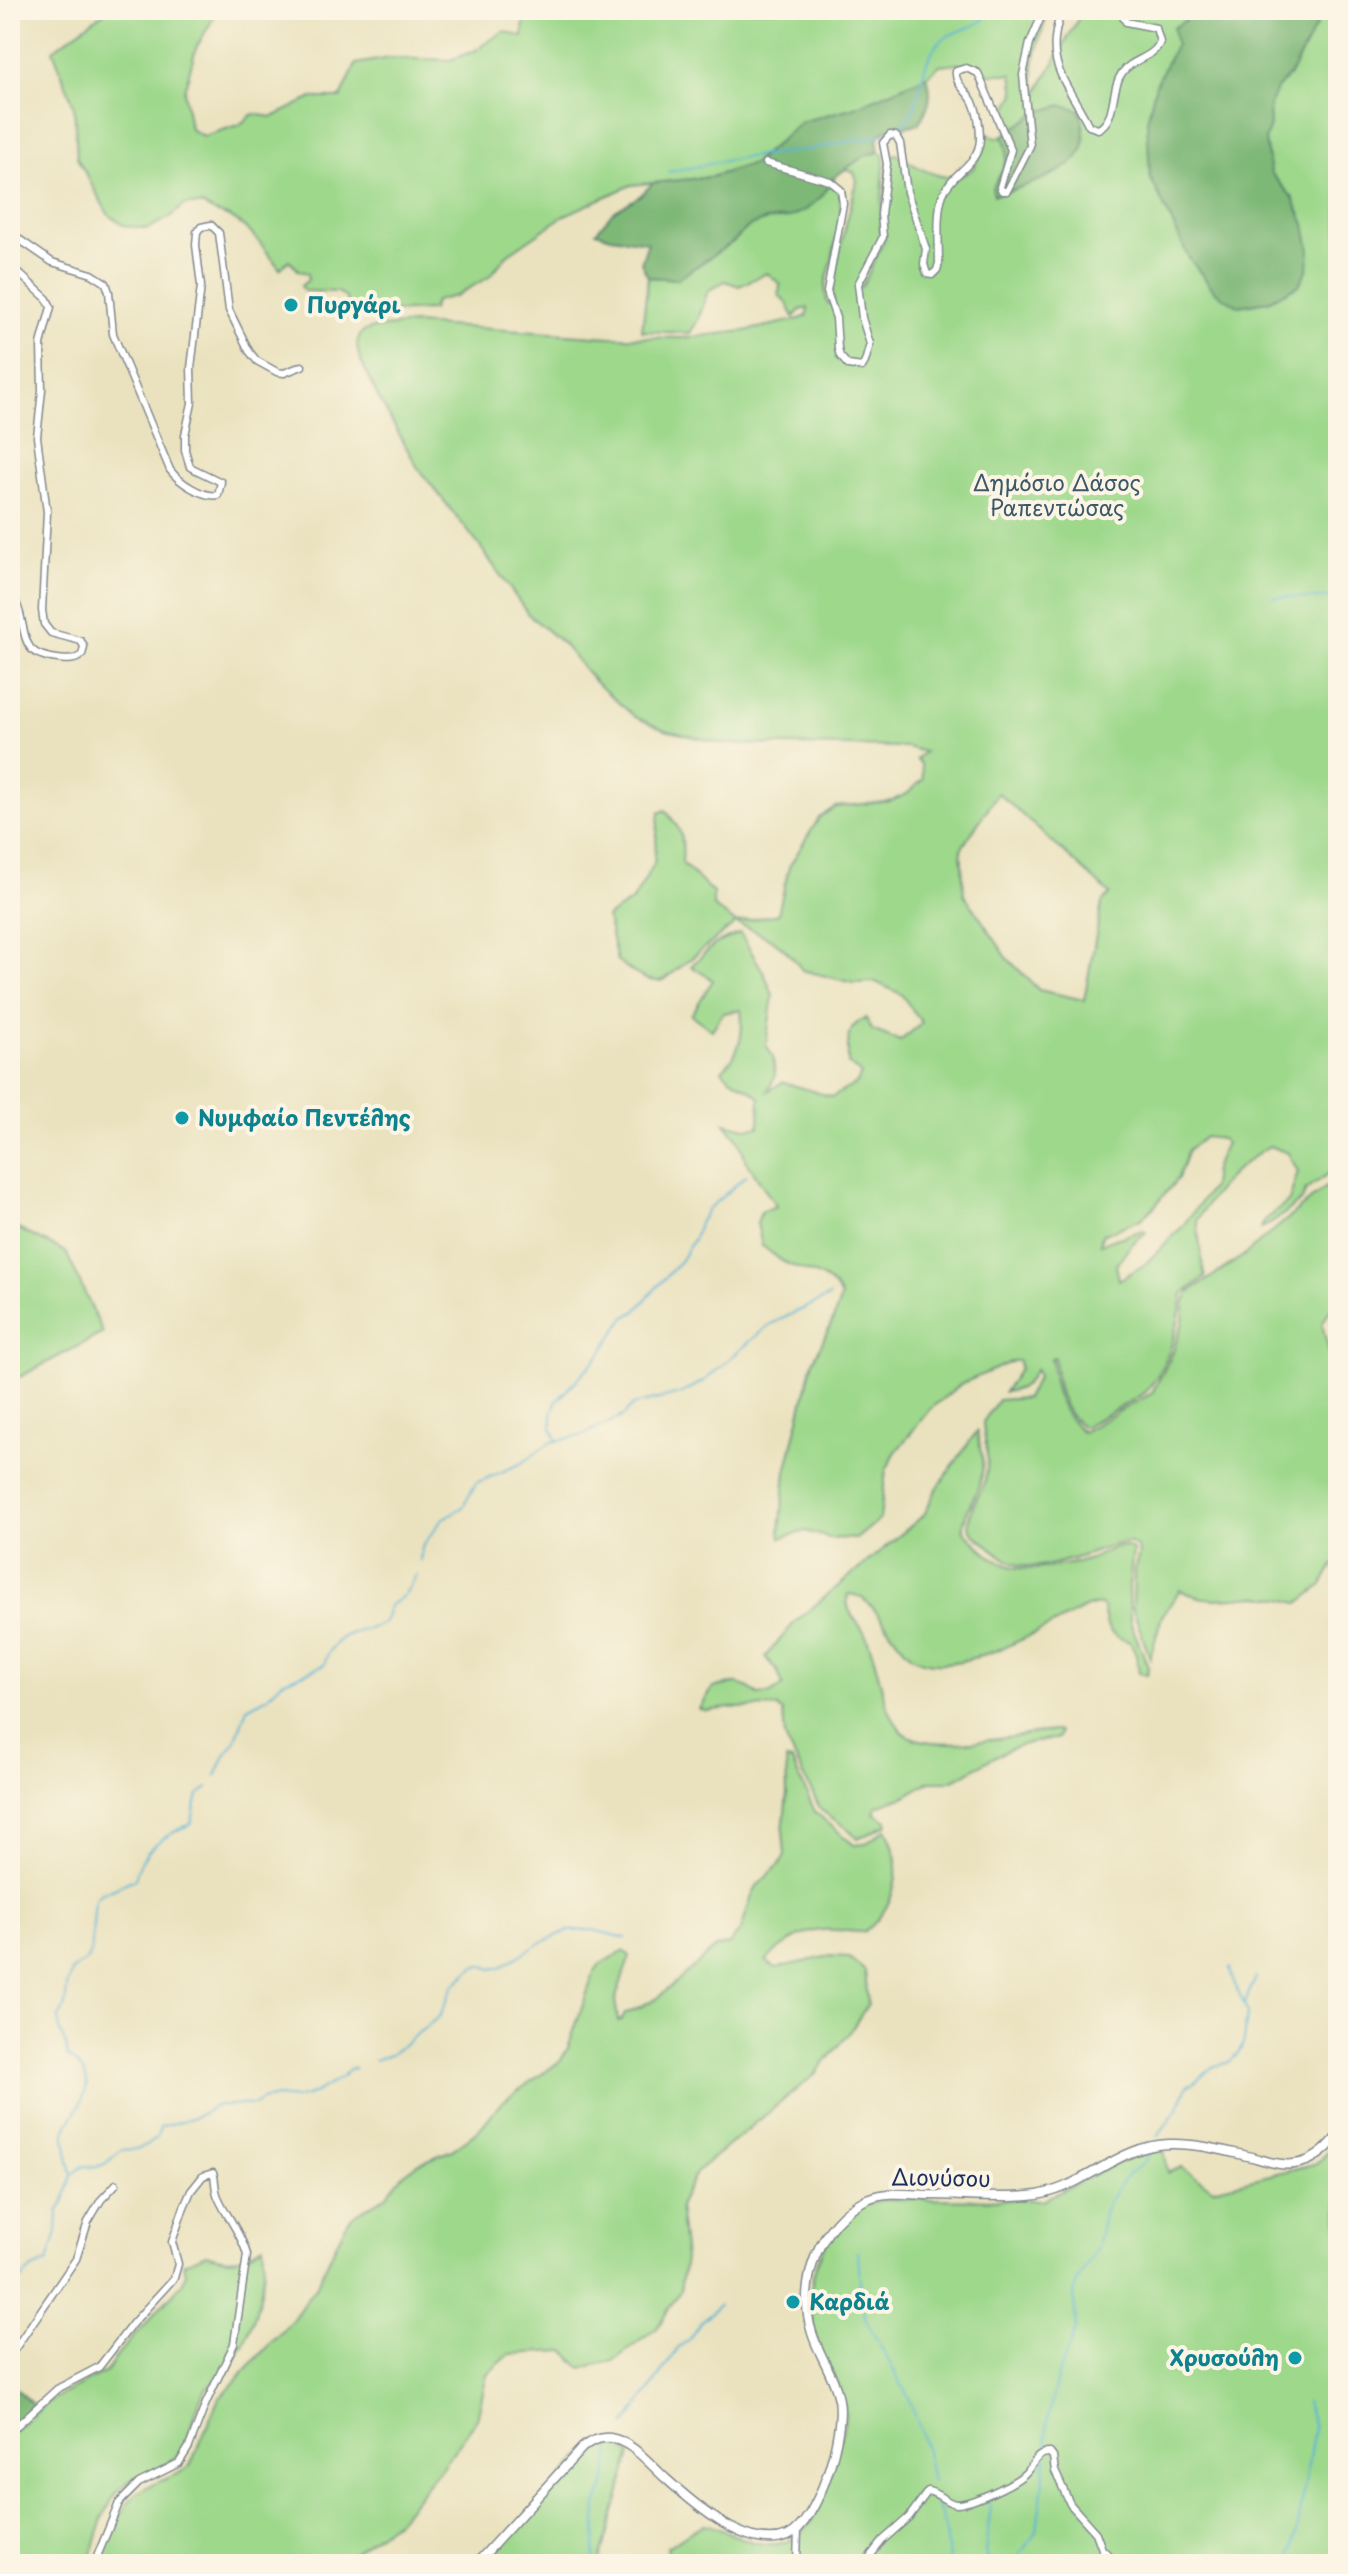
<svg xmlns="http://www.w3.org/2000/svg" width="1348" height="2574" viewBox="0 0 1348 2574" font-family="'Playpen Sans',sans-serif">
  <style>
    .green { fill: #9dd88b; stroke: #5c8474; stroke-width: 2; fill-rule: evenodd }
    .forest { fill: #7eb877; stroke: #4c746a; stroke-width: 2 }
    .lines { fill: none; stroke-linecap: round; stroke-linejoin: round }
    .stream { stroke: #57b2d5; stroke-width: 2 }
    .street-casing { stroke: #82888e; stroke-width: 9 }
    .secondary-casing { stroke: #82888e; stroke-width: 11 }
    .street { stroke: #fff; stroke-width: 6 }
    .secondary { stroke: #fff; stroke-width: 8 }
    .culture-dot { fill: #0f9aa8; stroke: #fcf5e5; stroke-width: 3 }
    .labels { text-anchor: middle; stroke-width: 8; stroke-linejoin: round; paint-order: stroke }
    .culture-label { font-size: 22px; font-weight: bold; fill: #0d838f; stroke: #fcf5e5; text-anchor: start }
    .park-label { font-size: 22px; fill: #3c5969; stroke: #fcf5e5 }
    .street-label { font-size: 22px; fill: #1b2f5e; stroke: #fcf5e5 }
  </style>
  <rect width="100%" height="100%" fill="#fcf5e5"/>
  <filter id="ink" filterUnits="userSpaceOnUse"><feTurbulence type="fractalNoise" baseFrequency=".0125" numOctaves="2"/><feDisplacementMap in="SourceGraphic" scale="16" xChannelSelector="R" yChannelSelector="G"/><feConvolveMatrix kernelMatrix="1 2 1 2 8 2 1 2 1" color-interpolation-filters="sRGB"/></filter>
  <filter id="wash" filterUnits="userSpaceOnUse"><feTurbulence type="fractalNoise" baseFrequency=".006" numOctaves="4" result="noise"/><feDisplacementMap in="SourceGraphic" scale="32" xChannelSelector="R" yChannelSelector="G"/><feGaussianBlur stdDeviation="1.8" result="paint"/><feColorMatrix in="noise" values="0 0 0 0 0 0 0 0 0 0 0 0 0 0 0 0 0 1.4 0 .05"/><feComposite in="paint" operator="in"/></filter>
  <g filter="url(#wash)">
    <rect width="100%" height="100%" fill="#eae2be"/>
    <g class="green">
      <path d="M107 10H218L196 48 184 91 190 129 203 136 239 125 253 114 273 117 312 98H341L356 64 390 58 450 60 474 51 504 31 523 37 524 17 521 10H1049C1040 40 1028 64 1036 95L1083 10H1338V1302L1332 1306 1322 1324 1332 1364 1338 1368V1564L1333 1565 1321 1586 1299 1603C1289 1601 1278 1597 1268 1597 1234 1594 1215 1607 1180 1590L1162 1616 1150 1658 1133 1609 1134 1570 1139 1554 1138 1548 1131 1543C1115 1542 1106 1548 1091 1553 1070 1560 1040 1570 1019 1565 1007 1562 997 1552 988 1545 980 1539 969 1533 969 1522 969 1505 983 1492 986 1476 990 1457 984 1441 983 1422L998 1400 1026 1398 1038 1377 1036 1369C1027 1384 1022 1390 1004 1392L1020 1368 1019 1361H1013L961 1384 930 1409 895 1453 886 1470 880 1519 856 1539 829 1538 806 1531 781 1538 780 1530 786 1472 813 1361 833 1320 841 1297C831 1274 802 1272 782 1261 775 1256 768 1250 762 1246L757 1223 761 1212 776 1206 747 1162 738 1139 725 1123 746 1128 759 1127 760 1098C748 1085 733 1084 722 1070 740 1054 744 1034 741 1010L723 1013 712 1030 691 1015 713 980 691 966 715 944 740 933 764 973 773 995 766 1045 773 1057 775 1075 768 1091 783 1082 832 1097 857 1083 861 1074 848 1064C848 1044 845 1026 866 1018L872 1030 900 1041 922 1023 901 994 876 982 854 983 802 970C784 943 766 935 736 923L664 980C646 985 631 970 617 961L607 917 633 900 654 864 659 813 665 810C682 830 684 837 682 863L713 893V906L736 923 778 914 789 867 819 818 835 807 891 801 907 794 923 779 921 765 916 759 924 752 907 747 724 744 665 730 635 717 595 682 563 644 528 614 479 545 418 468 377 395 360 359 357 347 358 339 362 332 373 328 415 324 611 337 685 338 745 331 800 319 807 316 808 308 800 310 794 317 787 303 779 295 780 284 767 273 739 286 725 281 708 291 698 320 690 333 642 331 648 277 677 279 733 242 749 226 767 220 788 218 830 184 840 192C843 214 836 239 832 261 828 277 822 287 828 304L834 302 831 284 857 181 854 172 845 169 864 156 879 152 883 154 884 163 880 237 857 289 863 285 885 238 884 217 889 157 896 154C916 167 951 189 972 169 980 161 983 145 987 134L997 138 1002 136 1007 144 1019 126 1009 133 1004 113 1015 94 1012 74H985L977 66 958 63 940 65 927 76 855 107 801 122 753 164 711 177 631 185 565 215 507 255 489 277 455 296 435 301 432 310 390 312 348 309 346 298 338 292 304 291 301 286 308 280V273L299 271 289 260 280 269C267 252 251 228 231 218 219 212 214 214 203 205H184L169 218 147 229 123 225 108 214 77 158 74 106 53 50ZM998 793 1110 894 1102 903 1084 1000 1039 990 1008 959 964 894 961 849ZM1205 1137 1221 1139 1226 1143 1214 1169 1212 1187 1181 1228 1145 1264 1119 1280 1116 1265 1132 1244 1146 1232 1143 1230 1100 1244 1102 1235 1141 1219 1153 1208 1178 1178 1188 1150ZM1269 1146 1288 1153 1298 1171 1289 1201 1264 1221 1261 1228 1272 1223 1302 1200 1306 1190 1332 1171 1335 1174 1333 1181 1243 1256 1189 1292 1184 1304 1183 1322 1172 1354 1152 1393 1082 1432C1058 1409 1054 1391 1051 1358L1054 1357C1056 1384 1059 1410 1083 1427 1097 1419 1139 1400 1148 1389 1170 1363 1178 1326 1183 1294L1205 1277C1200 1257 1200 1240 1197 1220 1218 1185 1235 1168 1269 1146Z"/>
      <path d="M10 1225 66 1252 103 1333 10 1382Z"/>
      <path d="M977 1431C980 1448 986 1465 980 1482 975 1500 962 1512 964 1531 996 1564 1010 1575 1057 1566 1068 1564 1082 1563 1093 1558 1107 1552 1117 1541 1133 1550L1129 1586 1130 1621 1148 1667 1147 1675 1139 1673 1136 1654 1130 1642C1123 1639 1112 1636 1108 1628 1101 1614 1110 1597 1085 1608 1048 1627 951 1683 912 1656 891 1641 874 1593 848 1594 844 1611 856 1619 864 1632 868 1639 870 1647 873 1655 881 1680 884 1710 901 1730 923 1756 1019 1735 1052 1731H1057L1059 1733 1058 1739C1022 1738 990 1759 960 1777L950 1781H930L905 1796 877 1806 874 1813 887 1821 888 1824 858 1839 851 1831 821 1810 785 1738 783 1712 777 1707 729 1708 706 1711 699 1709 713 1688C734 1683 741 1680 758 1695L770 1694 783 1686 778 1672 765 1657 795 1622 924 1515 936 1490Z"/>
      <path d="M786 1760 792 1761 815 1812 854 1845 865 1844 886 1829C906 1867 896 1906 865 1932 851 1932 835 1929 821 1930 801 1932 779 1947 766 1961L776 1968 830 1956 848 1957 865 1971 868 2004 848 2035 813 2076 697 2171 679 2206 685 2258 680 2291 657 2328 613 2361 581 2368 565 2351 510 2354 487 2374 477 2419 439 2471 397 2521 336 2564H99C110 2539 120 2502 145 2488 160 2480 176 2477 190 2466L218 2400 293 2319 317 2284 346 2224 353 2216 386 2196 403 2175 418 2164 452 2150 478 2131 502 2102 559 2062 568 2048 594 1973 599 1965 623 1951 630 1956 615 2000 618 2021 622 2020 625 2014 658 1998 716 1948 729 1944 741 1930 751 1898 758 1885 780 1864 785 1855 783 1831 787 1794Z"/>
      <path d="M1338 2139V2564H670L667 2547 703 2524C728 2529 751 2548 778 2544 819 2538 829 2478 838 2446 840 2437 845 2425 845 2416 845 2389 826 2367 818 2343 804 2299 810 2258 841 2224 848 2217 856 2209 865 2205 871 2201 881 2201 888 2199L1042 2200C1083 2183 1119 2157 1164 2149L1168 2173 1182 2167 1213 2189 1318 2163Z"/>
      <path d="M263 2245C268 2286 251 2341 225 2373 219 2379 211 2383 206 2389 192 2408 194 2438 177 2456 161 2473 134 2472 119 2490 102 2510 98 2540 88 2564H10V2435L49 2401 106 2372 122 2349 183 2282 186 2274 184 2263 206 2254C233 2263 239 2259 263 2245Z"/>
      <path d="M604 2443 619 2446 631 2454 599 2564H484L581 2456 592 2447Z"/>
    </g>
    <g class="forest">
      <path d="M1202 10H1328L1319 20 1290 75 1276 89 1269 107 1270 125 1265 141 1271 173 1293 198 1305 224 1310 250 1308 268 1299 285 1268 301 1239 306 1215 292 1189 258 1150 177 1147 120 1156 84 1176 44 1173 28Z"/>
      <path d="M927 76C933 96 930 107 918 124L884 131 877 139 879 152 864 156 836 176 821 197 806 210 788 218 767 220 749 226 733 242 677 279 648 277 641 263 648 242 611 237 596 232 612 213 641 195 653 183 711 177 753 164 801 122 855 107Z"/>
      <path d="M1063 105 1080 110C1083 125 1088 140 1080 154 1069 173 1015 190 994 195L992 188C1003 172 1013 155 1002 136L1038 112Z"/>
      <path d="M10 2383 34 2405 10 2428Z"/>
    </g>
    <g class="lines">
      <g class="stream">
        <path d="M668 172 739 158 806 150 896 132C925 109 916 73 935 47 950 27 979 32 992 10"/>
        <path d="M1274 597C1296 595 1317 602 1338 595"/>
        <path d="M557 1440 552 1428V1413L556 1402 600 1355 624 1318 635 1312 681 1260 694 1238 699 1223 707 1210 747 1175"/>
        <path d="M420 1561 422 1547 442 1519 463 1507 476 1483 520 1464 551 1442 580 1436 604 1425 623 1416 633 1405 680 1394 704 1381 769 1325 830 1296"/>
        <path d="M216 1776 225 1755 235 1742 247 1708 266 1698 282 1682 324 1665C336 1620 375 1638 386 1618 386 1617 389 1606 389 1606L405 1595 417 1574"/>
        <path d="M1244 2004 1256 1977"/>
        <path d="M375 2060 390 2055 440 2016 453 1986 474 1967 481 1965 492 1969 501 1967 544 1941 568 1931 593 1930 626 1938"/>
        <path d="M1157 2137 1178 2108 1187 2086C1199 2082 1203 2073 1213 2067 1218 2064 1226 2065 1230 2061 1245 2049 1245 2038 1246 2021 1247 2016 1248 2014 1246 2009 1241 1994 1232 1984 1230 1968"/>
        <path d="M72 2175C70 2163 64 2142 65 2132 66 2125 71 2121 74 2115 90 2089 94 2076 68 2057L66 2045 59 2030V2018L65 2006 68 1981 73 1970 87 1960 91 1950 95 1899 100 1894 135 1879C141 1849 165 1835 191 1824L198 1795 208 1788"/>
        <path d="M858 2251 861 2299 866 2320 908 2396 923 2436 932 2482"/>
        <path d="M10 2289 32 2269 48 2262 57 2232 58 2212 65 2200 72 2175 83 2166 96 2167 105 2164 121 2150 136 2149 148 2144 157 2138 160 2127 195 2117 217 2105H254L262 2100 277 2097 295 2099 316 2093 343 2076 349 2069 355 2068"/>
        <path d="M626 2425 678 2348 688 2340 701 2322 719 2305"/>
        <path d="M1046 2445 1047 2421 1058 2374 1076 2329 1074 2294 1077 2282 1097 2248 1104 2213 1109 2201 1129 2173 1143 2164 1151 2150"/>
        <path d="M935 2499 942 2516 950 2564"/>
        <path d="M986 2501 991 2506 985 2552 991 2564"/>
        <path d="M594 2564 597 2504C599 2497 604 2492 605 2485 607 2472 608 2461 611 2449"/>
        <path d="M1015 2564 1037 2530 1046 2457"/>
        <path d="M1289 2564 1294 2550 1314 2428 1306 2402"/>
      </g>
    </g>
  </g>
  <g filter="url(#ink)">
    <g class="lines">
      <g class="street-casing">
        <g id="street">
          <path d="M1062 10C1042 64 1066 80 1089 126L1098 129C1117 120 1110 89 1122 73 1132 58 1153 59 1160 42L1156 28 1126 22 1119 10"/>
          <path d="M766 163 830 181 841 190 843 204 827 292 836 318 838 349 840 356 848 365 862 367 865 362 870 344 862 318 858 284 883 237 881 214 887 164 883 143 890 135 896 136 900 143 907 192 926 249 924 264 927 274 932 275 937 270 939 263C939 244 936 211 943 194 952 172 979 165 980 139 980 126 978 113 973 102 968 91 954 84 956 71L966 68 978 73 1011 150 1000 187 1002 191H1007L1030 146 1023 75 1030 43 1044 10"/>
          <path d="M10 233 52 262 92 274 106 283 109 292 113 334 170 470C179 482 203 498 218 495L221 482 190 467 185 450V435L192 403 191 368 201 286 196 245 197 232 201 227 211 225 219 233 229 310 249 351 257 361 277 372 284 373 302 366"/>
          <path d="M10 265 47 299 51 307 41 344 42 390 37 437 47 512 42 610 44 624 51 633 81 641 84 647 82 655C74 661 68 660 58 659 27 655 27 646 21 618 19 607 14 598 10 588"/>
          <path d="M10 2356 76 2259 88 2222 101 2200 116 2184"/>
          <path d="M10 2432 57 2389 99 2367 133 2323 174 2278 178 2264 172 2242 184 2207 191 2191 203 2176 213 2173C216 2180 214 2188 218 2197 226 2216 242 2234 247 2255L234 2344 206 2403 189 2447 179 2463 139 2483 119 2503 94 2564"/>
          <path d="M797 2564 798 2529"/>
          <path d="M864 2564 882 2541 909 2517 928 2491C939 2493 947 2504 957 2504 971 2504 1011 2485 1022 2476 1033 2468 1035 2452 1050 2453L1053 2457 1055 2471 1070 2504 1096 2533 1102 2549 1118 2564"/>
        </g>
      </g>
      <g class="secondary-casing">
        <path id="secondary" d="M476 2564 582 2448C590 2441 599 2437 610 2438 631 2441 648 2462 663 2476 691 2501 747 2553 788 2536 819 2522 845 2431 839 2400 835 2376 819 2356 812 2333 796 2284 819 2221 867 2199 885 2191 907 2194 927 2195 961 2195 996 2199 1029 2196 1081 2192 1117 2145 1169 2144 1198 2143 1225 2151 1252 2157 1266 2161 1280 2166 1294 2164 1313 2162 1327 2150 1338 2135"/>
      </g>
      <use href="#street" class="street"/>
      <use href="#secondary" class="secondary"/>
    </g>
  </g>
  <g class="culture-dot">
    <circle cx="291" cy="305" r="8"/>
    <circle cx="182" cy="1118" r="8"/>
    <circle cx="793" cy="2302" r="8"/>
    <circle cx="1295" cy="2358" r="8"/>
  </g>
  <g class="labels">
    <g class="culture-label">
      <text x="307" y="313">Πυργάρι</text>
      <text x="198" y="1126">Νυμφαίο Πεντέλης</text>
      <text x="809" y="2310">Καρδιά</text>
      <text x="1279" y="2366" text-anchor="end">Χρυσούλη</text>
    </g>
    <g class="park-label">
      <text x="1057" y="491">Δημόσιο Δάσος<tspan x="1057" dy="25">Ραπεντώσας</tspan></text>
    </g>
    <g class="street-label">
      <text transform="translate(941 2178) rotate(1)" y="8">Διονύσου</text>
    </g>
  </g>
  <rect width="1348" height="2574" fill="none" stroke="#fcf5e5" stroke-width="40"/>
</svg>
